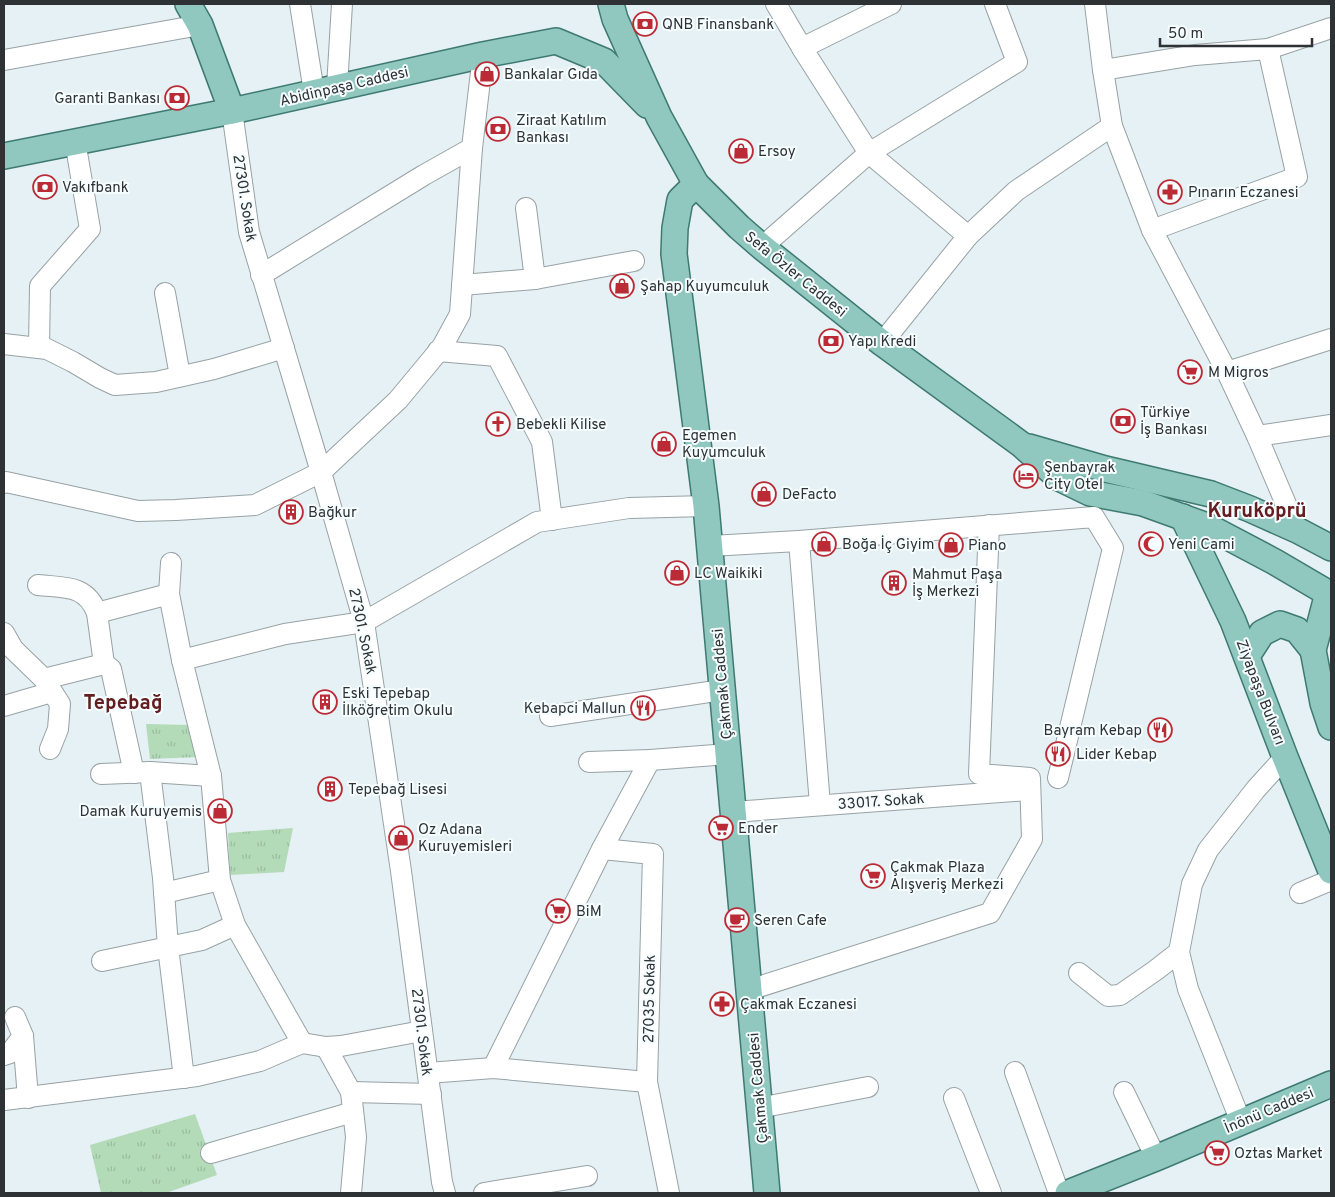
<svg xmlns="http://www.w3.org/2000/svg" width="1335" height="1197" viewBox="0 0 1335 1197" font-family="Overpass,sans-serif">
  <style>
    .grass { fill: url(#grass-tufts) }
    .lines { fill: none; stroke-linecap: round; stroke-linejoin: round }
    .minor-casing { stroke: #98a2a5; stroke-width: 22 }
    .major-casing { stroke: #3e7a72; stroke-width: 28 }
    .minor { stroke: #fff; stroke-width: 20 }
    .major { stroke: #90c7be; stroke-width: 25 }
    .labels { text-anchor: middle; stroke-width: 4; stroke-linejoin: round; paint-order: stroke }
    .poi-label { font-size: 15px; fill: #2e3234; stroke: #f6fdff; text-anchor: start }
    .street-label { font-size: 15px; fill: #2e3234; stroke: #f6fdff }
    .district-label { font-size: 20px; font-weight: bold; fill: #641e20; stroke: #f6fdff }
  </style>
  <defs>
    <pattern id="grass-tufts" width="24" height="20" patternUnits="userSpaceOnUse" patternTransform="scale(1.25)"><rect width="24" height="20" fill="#b3dbb8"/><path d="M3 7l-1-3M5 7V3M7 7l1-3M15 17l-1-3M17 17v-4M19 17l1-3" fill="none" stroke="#9abc9f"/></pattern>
  </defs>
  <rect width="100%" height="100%" fill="#e5f1f4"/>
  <g class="grass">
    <path d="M146 724 189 725 198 757 150 759Z"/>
    <path d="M293 828 284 872 230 875 228 833Z"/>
    <path d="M195 1114 217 1175 166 1193H101L90 1145Z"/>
  </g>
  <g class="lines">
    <g class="minor-casing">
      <g id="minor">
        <path d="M300 4 314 92"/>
        <path d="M776 4 802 48 869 153 968 236"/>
        <path d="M1095 4 1103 70 1112 126 1152 230 1227 372 1257 436 1297 530"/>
        <path d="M802 48 891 4"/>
        <path d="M4 60 200 25"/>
        <path d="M1103 70 1195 55 1268 49 1331 28"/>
        <path d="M337 87 342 4"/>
        <path d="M232 111 249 232 321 472 364 622 401 871 442 1182 445 1193"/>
        <path d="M526 208 535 279"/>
        <path d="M1152 230 1297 177 1268 49"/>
        <path d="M762 247 869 153 1017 62 995 4"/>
        <path d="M261 275 424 175 472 148"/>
        <path d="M462 285 535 279 634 261"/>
        <path d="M165 293 180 376"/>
        <path d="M882 343 968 236 1016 191 1112 126"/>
        <path d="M4 344 47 349 73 362 100 378 115 385 156 382 214 369 284 348"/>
        <path d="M39 348 40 286 90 229 75 141"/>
        <path d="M438 351 497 356 542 442 552 520"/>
        <path d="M1227 372 1331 339"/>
        <path d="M1257 436 1331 425"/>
        <path d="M4 483 6 482 138 511 176 510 255 505 321 472 398 400 442 347 460 314 472 148 483 55"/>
        <path d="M799 541 820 805"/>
        <path d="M710 546 799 541 1094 517 1113 548 1058 778"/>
        <path d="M171 563 169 594 182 660 211 776 220 880 235 925 302 1043"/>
        <path d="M38 585C64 588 86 584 97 613L104 664"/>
        <path d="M97 613 169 594"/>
        <path d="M4 633 13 649 44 679 60 704 58 729 50 749"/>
        <path d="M182 660 285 634 364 622 537 522 629 508 706 506"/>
        <path d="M44 679 104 664 111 669 134 773"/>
        <path d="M4 706 52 692"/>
        <path d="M550 716 722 690"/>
        <path d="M589 762 650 760 728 754"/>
        <path d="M150 772 163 878 168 947 184 1078"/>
        <path d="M101 774 150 772 211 776"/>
        <path d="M733 812 1029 790"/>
        <path d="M602 849 653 854 647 1082 669 1193"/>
        <path d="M164 893 220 880"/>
        <path d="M1300 893 1331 880"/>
        <path d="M102 961 202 940 235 925"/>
        <path d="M1079 973 1108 996 1120 995 1156 970 1179 952"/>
        <path d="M749 990 990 913 1032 839 1030 778 979 774 989 525"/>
        <path d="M23 1036 28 1098"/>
        <path d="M326 1047 351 1092 356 1137 351 1193"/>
        <path d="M4 1055 10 1053 23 1036 15 1017"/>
        <path d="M493 1068 602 849 650 760"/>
        <path d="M1015 1072 1059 1193"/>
        <path d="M428 1073 493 1068 647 1082"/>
        <path d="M351 1092 431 1094"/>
        <path d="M1124 1092 1156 1158"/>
        <path d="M954 1098 991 1193"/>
        <path d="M4 1100 197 1076 260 1061 302 1043 326 1047 341 1046 422 1031"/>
        <path d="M759 1108 868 1087"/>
        <path d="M1241 1122 1188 989 1179 952 1192 884 1208 850 1256 789 1285 757"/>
        <path d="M211 1153 353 1112"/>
        <path d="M484 1193 587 1176"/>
      </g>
    </g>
    <g class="major-casing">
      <g id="major">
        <path d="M188 4 200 25 232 111"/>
        <path d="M611 4 615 19 659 117 696 184 739 227 762 247 882 343 1022 445 1059 478 1090 493 1143 503 1207 526 1275 562 1331 595"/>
        <path d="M4 156 232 111 483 55 556 41 604 61 647 105"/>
        <path d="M696 184 680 200 675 228 674 254 706 506 767 1193"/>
        <path d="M1029 447 1105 469 1211 494 1250 509 1297 530 1331 548"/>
        <path d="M1183 517 1233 621 1285 757 1331 871"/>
        <path d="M1328 593 1313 650 1323 703 1331 727"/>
        <path d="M1247 656 1262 633 1280 624 1297 630 1313 650"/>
        <path d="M1068 1193 1156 1158 1331 1084"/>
      </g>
    </g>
    <use href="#minor" class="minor"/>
    <use href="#major" class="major"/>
  </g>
  <defs>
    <g id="bank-ring" transform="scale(1.25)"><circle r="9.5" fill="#f6fdff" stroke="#bb2b35" stroke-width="1.5"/><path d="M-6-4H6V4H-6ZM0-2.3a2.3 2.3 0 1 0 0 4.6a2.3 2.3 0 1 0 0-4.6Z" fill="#bb2b35"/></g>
    <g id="shop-ring" transform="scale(1.25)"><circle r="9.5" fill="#f6fdff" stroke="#bb2b35" stroke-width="1.5"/><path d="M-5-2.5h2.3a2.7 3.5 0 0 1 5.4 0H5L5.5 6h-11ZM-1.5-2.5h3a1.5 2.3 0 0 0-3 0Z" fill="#bb2b35"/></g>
    <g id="pharmacy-ring" transform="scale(1.25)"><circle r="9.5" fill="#f6fdff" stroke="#bb2b35" stroke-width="1.5"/><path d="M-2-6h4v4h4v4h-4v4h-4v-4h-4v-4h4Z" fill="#bb2b35"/></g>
    <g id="supermarket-ring" transform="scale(1.25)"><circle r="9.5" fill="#f6fdff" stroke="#bb2b35" stroke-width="1.5"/><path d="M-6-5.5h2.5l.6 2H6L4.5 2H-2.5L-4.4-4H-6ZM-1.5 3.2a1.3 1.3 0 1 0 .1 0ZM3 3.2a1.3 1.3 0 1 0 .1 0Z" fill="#bb2b35"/></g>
    <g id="church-ring" transform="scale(1.25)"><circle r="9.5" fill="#f6fdff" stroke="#bb2b35" stroke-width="1.5"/><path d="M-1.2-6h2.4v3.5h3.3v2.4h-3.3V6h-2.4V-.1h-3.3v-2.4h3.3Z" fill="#bb2b35"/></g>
    <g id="hotel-ring" transform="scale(1.25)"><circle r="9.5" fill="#f6fdff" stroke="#bb2b35" stroke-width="1.5"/><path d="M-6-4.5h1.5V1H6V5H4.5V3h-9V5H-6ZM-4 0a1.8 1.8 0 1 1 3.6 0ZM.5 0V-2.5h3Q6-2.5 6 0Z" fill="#bb2b35"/></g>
    <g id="building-ring" transform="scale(1.25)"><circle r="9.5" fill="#f6fdff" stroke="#bb2b35" stroke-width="1.5"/><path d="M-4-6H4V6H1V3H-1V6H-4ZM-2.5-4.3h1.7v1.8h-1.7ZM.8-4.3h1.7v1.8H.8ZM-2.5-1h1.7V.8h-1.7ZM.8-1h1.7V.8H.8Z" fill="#bb2b35"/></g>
    <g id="mosque-ring" transform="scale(1.25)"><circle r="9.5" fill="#f6fdff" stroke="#bb2b35" stroke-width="1.5"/><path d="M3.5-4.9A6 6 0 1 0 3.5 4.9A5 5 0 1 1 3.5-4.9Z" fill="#bb2b35"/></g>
    <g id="restaurant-ring" transform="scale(1.25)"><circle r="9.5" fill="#f6fdff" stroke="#bb2b35" stroke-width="1.5"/><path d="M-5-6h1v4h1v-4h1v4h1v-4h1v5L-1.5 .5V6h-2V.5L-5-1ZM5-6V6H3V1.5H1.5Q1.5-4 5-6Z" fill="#bb2b35"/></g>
    <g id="cafe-ring" transform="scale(1.25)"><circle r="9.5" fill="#f6fdff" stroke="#bb2b35" stroke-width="1.5"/><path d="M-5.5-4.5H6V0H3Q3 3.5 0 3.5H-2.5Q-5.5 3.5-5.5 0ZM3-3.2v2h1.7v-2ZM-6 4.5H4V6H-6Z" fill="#bb2b35"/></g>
  </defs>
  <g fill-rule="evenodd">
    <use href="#bank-ring" x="645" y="24"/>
    <use href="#shop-ring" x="487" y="74"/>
    <use href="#bank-ring" x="177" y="98"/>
    <use href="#bank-ring" x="498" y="129"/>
    <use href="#shop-ring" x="741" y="151"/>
    <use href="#bank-ring" x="45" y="187"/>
    <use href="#pharmacy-ring" x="1170" y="192"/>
    <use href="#shop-ring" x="622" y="286"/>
    <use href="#bank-ring" x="831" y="341"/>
    <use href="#supermarket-ring" x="1190" y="372"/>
    <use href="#bank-ring" x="1123" y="421"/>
    <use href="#church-ring" x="498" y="424"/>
    <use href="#shop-ring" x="664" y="444"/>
    <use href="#hotel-ring" x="1026" y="476"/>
    <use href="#shop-ring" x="764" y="494"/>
    <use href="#building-ring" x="291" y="512"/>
    <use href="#shop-ring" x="824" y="544"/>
    <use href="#mosque-ring" x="1151" y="544"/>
    <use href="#shop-ring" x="951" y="545"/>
    <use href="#shop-ring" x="677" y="573"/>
    <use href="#building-ring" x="894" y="583"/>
    <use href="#building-ring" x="325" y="702"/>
    <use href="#restaurant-ring" x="643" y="708"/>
    <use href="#restaurant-ring" x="1160" y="730"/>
    <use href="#restaurant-ring" x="1058" y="754"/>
    <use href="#building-ring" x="330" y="789"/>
    <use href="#shop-ring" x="220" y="811"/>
    <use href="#supermarket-ring" x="721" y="828"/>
    <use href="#shop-ring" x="401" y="838"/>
    <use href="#supermarket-ring" x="873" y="876"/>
    <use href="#supermarket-ring" x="558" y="911"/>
    <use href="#cafe-ring" x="737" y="920"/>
    <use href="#pharmacy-ring" x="722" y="1004"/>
    <use href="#supermarket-ring" x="1217" y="1153"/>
  </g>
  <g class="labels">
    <g class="poi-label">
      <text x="662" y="29">QNB Finansbank</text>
      <text x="504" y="79">Bankalar Gıda</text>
      <text x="160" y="103" text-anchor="end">Garanti Bankası</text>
      <text x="516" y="125">Ziraat Katılım<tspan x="516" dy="17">Bankası</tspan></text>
      <text x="758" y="156">Ersoy</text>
      <text x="62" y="192">Vakıfbank</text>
      <text x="1188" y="197">Pınarın Eczanesi</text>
      <text x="640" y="291">Şahap Kuyumculuk</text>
      <text x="848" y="346">Yapı Kredi</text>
      <text x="1208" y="377">M Migros</text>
      <text x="1140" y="417">Türkiye<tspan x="1140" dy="17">İş Bankası</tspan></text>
      <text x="516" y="429">Bebekli Kilise</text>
      <text x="682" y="440">Egemen<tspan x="682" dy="17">Kuyumculuk</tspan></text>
      <text x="1044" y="472">Şenbayrak<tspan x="1044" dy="17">City Otel</tspan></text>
      <text x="782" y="499">DeFacto</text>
      <text x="308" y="517">Bağkur</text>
      <text x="842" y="549">Boğa İç Giyim</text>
      <text x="1168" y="549">Yeni Cami</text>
      <text x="968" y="550">Piano</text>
      <text x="694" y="578">LC Waikiki</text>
      <text x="912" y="579">Mahmut Paşa<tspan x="912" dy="17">İş Merkezi</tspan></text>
      <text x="342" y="698">Eski Tepebap<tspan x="342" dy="17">İlköğretim Okulu</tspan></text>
      <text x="626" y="713" text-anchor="end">Kebapci Mallun</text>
      <text x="1142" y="735" text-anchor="end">Bayram Kebap</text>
      <text x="1076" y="759">Lider Kebap</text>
      <text x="348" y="794">Tepebağ Lisesi</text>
      <text x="202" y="816" text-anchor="end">Damak Kuruyemis</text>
      <text x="738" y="833">Ender</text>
      <text x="418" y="834">Oz Adana<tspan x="418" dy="17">Kuruyemisleri</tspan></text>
      <text x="890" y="872">Çakmak Plaza<tspan x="890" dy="17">Alışveriş Merkezi</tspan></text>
      <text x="576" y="916">BiM</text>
      <text x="754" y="925">Seren Cafe</text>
      <text x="740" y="1009">Çakmak Eczanesi</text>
      <text x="1234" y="1158">Oztas Market</text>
    </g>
    <g class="street-label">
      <text transform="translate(344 86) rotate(-13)" y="5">Abidinpaşa Caddesi</text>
      <text transform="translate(245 198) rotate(81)" y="5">27301. Sokak</text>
      <text transform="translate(796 274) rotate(39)" y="5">Sefa Özler Caddesi</text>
      <text transform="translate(363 631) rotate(78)" y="5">27301. Sokak</text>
      <text transform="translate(722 684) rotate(-95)" y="5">Çakmak Caddesi</text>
      <text transform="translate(1261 692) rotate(69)" y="5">Ziyapaşa Bulvarı</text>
      <text transform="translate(881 801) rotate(-4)" y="5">33017. Sokak</text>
      <text transform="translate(649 999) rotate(-89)" y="5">27035 Sokak</text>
      <text transform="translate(422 1032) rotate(83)" y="5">27301. Sokak</text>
      <text transform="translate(758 1088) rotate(-95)" y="5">Çakmak Caddesi</text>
      <text transform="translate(1269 1110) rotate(-23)" y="5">İnönü Caddesi</text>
    </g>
    <g class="district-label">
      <text x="1257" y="517">Kuruköprü</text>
      <text x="123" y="709">Tepebağ</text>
    </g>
  </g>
  <rect width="1335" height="1197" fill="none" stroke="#2e3234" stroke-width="10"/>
  <path d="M1160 38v8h152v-8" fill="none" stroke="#2e3234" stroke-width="2.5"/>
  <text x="1168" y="38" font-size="15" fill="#2e3234" stroke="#f6fdff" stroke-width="4" paint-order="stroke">50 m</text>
</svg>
